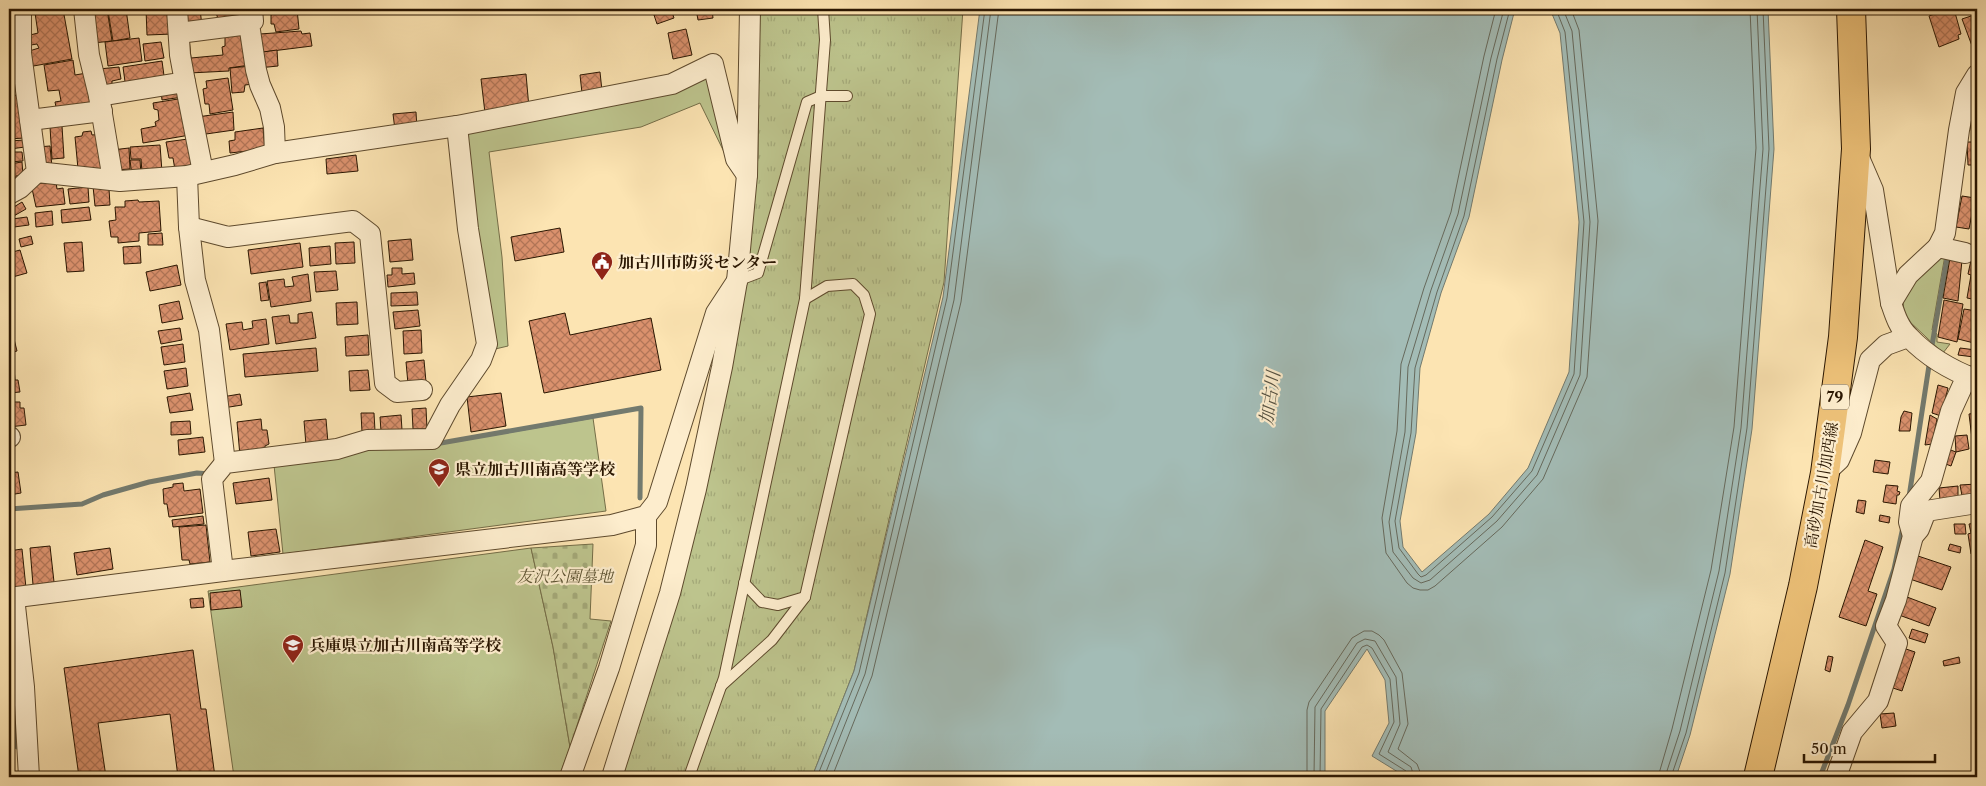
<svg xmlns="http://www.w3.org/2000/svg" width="1986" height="786" viewBox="0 0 1986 786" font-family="'Libre Caslon Text','Noto Serif JP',serif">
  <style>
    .grass { fill: #bdc48d; stroke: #746d47 }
    .cemetery { fill: url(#cemetery-stones); stroke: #746d47 }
    .park { fill: url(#park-tufts); stroke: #746d47 }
    .water { fill: #a3bcb6; stroke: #737a6e }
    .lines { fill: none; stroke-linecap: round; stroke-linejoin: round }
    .shore { stroke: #66695c; stroke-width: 1 }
    .stream { stroke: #737a6e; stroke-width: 5 }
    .building { fill: url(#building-cross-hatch); stroke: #2a1601 }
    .service-casing { stroke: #5e4a2d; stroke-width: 12 }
    .minor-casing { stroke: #5e4a2d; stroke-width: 22 }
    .primary-casing { stroke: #2a1601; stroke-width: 30 }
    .service { stroke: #fdedcd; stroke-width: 10 }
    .minor { stroke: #fdedcd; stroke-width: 20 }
    .primary { stroke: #eec279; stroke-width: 28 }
    .labels { text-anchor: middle; stroke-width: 4.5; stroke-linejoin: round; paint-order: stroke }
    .shield { fill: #fdedcd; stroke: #69563e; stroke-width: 1 }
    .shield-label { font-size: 15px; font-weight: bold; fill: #2a1601 }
    .poi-label { font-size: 16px; font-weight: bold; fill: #2a1601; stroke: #fdedcd; text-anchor: start }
    .street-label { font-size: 16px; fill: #2a1601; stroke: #fdedcd }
    .park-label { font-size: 16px; font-style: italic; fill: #5d5332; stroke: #fdedcd }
    .water-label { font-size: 18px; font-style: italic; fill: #545040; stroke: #fdedcd }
  </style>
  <defs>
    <pattern id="cemetery-stones" width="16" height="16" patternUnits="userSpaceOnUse" patternTransform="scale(1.25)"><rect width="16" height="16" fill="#bdc48d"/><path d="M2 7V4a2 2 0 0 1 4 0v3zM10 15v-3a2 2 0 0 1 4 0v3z" fill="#a3a878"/></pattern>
    <pattern id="park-tufts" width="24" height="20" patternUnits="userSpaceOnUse" patternTransform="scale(1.25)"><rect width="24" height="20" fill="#bdc48d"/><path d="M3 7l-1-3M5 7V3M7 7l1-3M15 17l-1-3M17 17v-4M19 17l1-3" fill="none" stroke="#a3a878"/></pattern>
    <pattern id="building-cross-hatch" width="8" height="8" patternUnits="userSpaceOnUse" patternTransform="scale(1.25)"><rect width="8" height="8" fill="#da916d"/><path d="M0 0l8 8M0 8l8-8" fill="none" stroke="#b17557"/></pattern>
  </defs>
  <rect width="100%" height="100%" fill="#fce4b2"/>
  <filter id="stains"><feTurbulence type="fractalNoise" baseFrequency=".004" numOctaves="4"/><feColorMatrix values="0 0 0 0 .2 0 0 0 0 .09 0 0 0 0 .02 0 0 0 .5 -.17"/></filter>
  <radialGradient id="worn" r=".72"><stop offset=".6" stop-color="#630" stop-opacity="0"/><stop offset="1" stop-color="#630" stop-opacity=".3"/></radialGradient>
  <g class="grass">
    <path d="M711 73 727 158 700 103 641 127 489 152 502 257 508 346 491 350 461 133Z"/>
    <path d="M1945 255 1932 330 1937 334V342L1950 344 1943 353 1909 321 1904 312 1903 301 1911 277Z"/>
    <path d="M593 418 606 511 283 554 274 465 363 448 425 447Z"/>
    <path d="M531 548 553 647 570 747 559 777H234L208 591Z"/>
  </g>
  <path class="cemetery" d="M593 544 590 619 611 621 570 747 553 647 531 548Z"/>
  <path class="park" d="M759 9H963L944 282 854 671 812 777H620L749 239 758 157Z"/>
  <path class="water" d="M980 9H1515L1502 60 1469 217 1441 293 1420 368 1416 433 1400 521 1403 547 1422 572 1489 514 1528 468 1569 372 1579 222 1560 33 1550 9H1768L1774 149 1752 429 1730 574 1690 735 1676 777H1406L1372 756 1389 723 1385 680 1367 649 1325 711V777H812L854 671 943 297Z"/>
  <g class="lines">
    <g class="shore">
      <path d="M1496 9 1484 56 1451 212 1424 288 1401 364 1397 431 1382 518 1386 553 1407 583 1413 588 1420 590H1428L1435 586 1502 527 1543 479 1587 377 1598 221 1579 30 1571 9"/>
      <path d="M1504 9 1491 58 1458 214 1431 290 1408 367 1405 432 1389 522 1393 552 1413 578 1421 583 1430 580 1497 521 1537 475 1580 375 1590 222 1572 31 1563 9"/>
      <path d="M1510 9 1497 59 1464 216 1437 292 1415 368 1411 433 1395 521 1399 548 1418 574 1421 577 1426 575 1492 517 1532 471 1574 374 1584 222 1565 32 1556 9"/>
      <path d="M817 777 859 673 947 298 985 9"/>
      <path d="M824 777 865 674 954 300 991 9"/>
      <path d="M832 777 872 676 961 302 999 9"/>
      <path d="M1307 777V710L1309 702 1352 638 1364 631H1372L1379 635 1384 640 1402 673 1408 724 1398 749 1417 764 1422 777"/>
      <path d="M1314 777 1315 707 1357 643 1365 639 1375 641 1396 677 1400 724 1388 752 1411 767 1414 777"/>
      <path d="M1320 777 1321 709 1362 647 1367 645 1372 648 1390 679 1394 722 1379 754 1406 771 1408 777"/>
      <path d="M1658 777 1672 729 1711 570 1734 427 1756 148 1750 9"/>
      <path d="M1665 777 1680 731 1719 571 1741 428 1763 149 1757 9"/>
      <path d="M1671 777 1686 733 1725 573 1747 428 1769 149 1763 9"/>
    </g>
    <g class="stream">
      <path d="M1931 351 1948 253"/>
      <path d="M435 444 641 408 640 498"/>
      <path d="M1909 497 1930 359"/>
      <path d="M9 509 82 504 103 495 149 482 197 473 210 474"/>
      <path d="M15 685 17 747"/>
      <path d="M1820 777 1848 705 1894 569 1903 527"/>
    </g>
  </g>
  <g class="building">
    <path d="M9 9H16L14 49H9Z"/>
    <path d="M63 9 72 59 28 67 26 52 39 48 37 44 31 45 30 35 38 33 35 13Z"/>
    <path d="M94 9H107L112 41 93 43 88 10Z"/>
    <path d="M126 9 130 38 113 41 108 11Z"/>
    <path d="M146 9H172L173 34 147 35Z"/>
    <path d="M180 9H200L202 26 182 28Z"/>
    <path d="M269 9H297L299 29 276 32 274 24H271V15L274 14V12L269 11Z"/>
    <path d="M652 9H671L674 18 657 24Z"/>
    <path d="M696 9H712L713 18 698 20Z"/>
    <path d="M1950 9H1954L1961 34 1958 35 1959 39 1939 47 1929 16Z"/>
    <path d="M226 10V13L250 10 251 19 219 23 216 12Z"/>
    <path d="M1977 14V53L1975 54 1962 19Z"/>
    <path d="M248 29 250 65 229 68V71L189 73 183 39 189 38 191 58 223 55 222 47 225 46V36Z"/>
    <path d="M686 29 692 55 673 59 668 33Z"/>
    <path d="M301 31 302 34 310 33 312 46 256 53 260 34Z"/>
    <path d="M139 38 142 61 108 66 105 42Z"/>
    <path d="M161 42 164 58 145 61 143 44Z"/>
    <path d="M9 50H14V75L9 76Z"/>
    <path d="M277 50 278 66 258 68 256 53Z"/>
    <path d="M73 60 75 75 87 73 98 105 57 112 55 102 61 101 59 90 48 91 44 65Z"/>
    <path d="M162 61 165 83 126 89 123 67Z"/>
    <path d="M251 66 253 84 245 85 244 92 232 93 230 68Z"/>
    <path d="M119 67 121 79 112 81V91L102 93 99 69Z"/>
    <path d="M600 72 602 91 582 93 580 75Z"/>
    <path d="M526 74 529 108 485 113 481 79Z"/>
    <path d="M228 78 233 110 210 114 209 104H205L203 89 207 88 206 81Z"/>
    <path d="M181 88 183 97 162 100 161 91Z"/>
    <path d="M17 95 24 138 9 139V96Z"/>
    <path d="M178 99 190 135 143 143 141 129 156 126 155 122 159 120 158 110 154 109 153 103Z"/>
    <path d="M233 112 234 130 199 135 197 117Z"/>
    <path d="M416 112 417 128 395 130 393 114Z"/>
    <path d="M1970 121H1976L1977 134 1972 135Z"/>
    <path d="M62 126 64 158 52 159 50 127Z"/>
    <path d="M263 128 265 149 230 153 229 141 235 140V132Z"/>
    <path d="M91 131 92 135 104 134 107 175 78 169 75 137 82 136 83 132Z"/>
    <path d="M188 139 192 168 175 170 173 158H169L166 142Z"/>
    <path d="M25 140V147L10 149 9 141Z"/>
    <path d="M1967 142H1977V165H1968Z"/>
    <path d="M160 145 162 172 142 173 141 159H131L130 147Z"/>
    <path d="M50 146 52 167 38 168 37 147Z"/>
    <path d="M129 148 130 169 113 170 112 150Z"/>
    <path d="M9 152H22L23 161 9 162Z"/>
    <path d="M356 155 358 171 327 174 326 159Z"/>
    <path d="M130 160H140L141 175 132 176Z"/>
    <path d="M22 162 23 175 16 176 17 182 9 183V164Z"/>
    <path d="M56 182 57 189 63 188 65 204 36 207 31 184Z"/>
    <path d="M93 186 109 189 110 205 95 206Z"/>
    <path d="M88 187 89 202 70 204 68 189Z"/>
    <path d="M1962 196 1975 198 1969 229 1956 227Z"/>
    <path d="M138 200 139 202 159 201 161 231 139 233V241L118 243V237H111L109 221 116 220 115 207H125V201Z"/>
    <path d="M22 202 26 209 12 217 9 210Z"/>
    <path d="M89 207 91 220 62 223 61 210Z"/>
    <path d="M52 211 53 225 36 227 35 213Z"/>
    <path d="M27 217 29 225 14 227 12 219Z"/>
    <path d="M560 228 564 252 515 261 511 237Z"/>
    <path d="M162 233 163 245H148V234Z"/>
    <path d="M31 236 33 244 21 247 19 239Z"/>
    <path d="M411 239 413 260 390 262 388 241Z"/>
    <path d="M82 242 84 271 67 272 64 243Z"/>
    <path d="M354 242 355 263 336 264 335 243Z"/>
    <path d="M300 243 303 267 251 274 248 250Z"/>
    <path d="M140 246 141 263 124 264 123 247Z"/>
    <path d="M330 246 331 264 310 266 309 248Z"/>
    <path d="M20 250 27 273 9 278V253Z"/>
    <path d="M1973 251H1977V300L1967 298 1971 275 1968 274Z"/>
    <path d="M1950 258 1962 260 1958 301 1943 298Z"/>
    <path d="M177 265 181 285 150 291 146 272Z"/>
    <path d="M392 268H402V274L414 273 415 284 388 287 387 275H392Z"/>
    <path d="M336 271 338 290 316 292 314 272Z"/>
    <path d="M308 274 311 301 271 307 267 281 284 279 285 287 294 286 292 277Z"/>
    <path d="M266 282 269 300 261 301 259 283Z"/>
    <path d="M417 292 418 305 391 306V293Z"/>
    <path d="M1944 300 1963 304 1957 342 1938 337Z"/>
    <path d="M179 301 183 319 162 323 159 305Z"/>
    <path d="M357 302 358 324 337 325 336 303Z"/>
    <path d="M1964 309 1977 311V329L1974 343 1958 339Z"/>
    <path d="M418 310 420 326 395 329 393 312Z"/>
    <path d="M312 312 316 338 276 344 272 317 289 315 290 323H298V314Z"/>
    <path d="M565 313 570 335 651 318 661 370 544 393 529 321Z"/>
    <path d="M266 319 269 344 230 350 226 324 242 322 243 330 253 328 252 321Z"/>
    <path d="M9 327H11L17 351 9 353Z"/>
    <path d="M180 328 182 340 161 344 158 331Z"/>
    <path d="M421 330 422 353 404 354 403 331Z"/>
    <path d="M368 335 369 355 346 356 345 337Z"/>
    <path d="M183 344 185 362 164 365 161 347Z"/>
    <path d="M316 348 318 371 245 377 243 354Z"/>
    <path d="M1960 348 1976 350 1974 357 1958 355Z"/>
    <path d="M424 360 426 382 408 384 406 362Z"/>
    <path d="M9 368H14L15 380H18L20 392 9 393Z"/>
    <path d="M186 368 188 386 167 389 164 371Z"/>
    <path d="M368 370 370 390 350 391 349 371Z"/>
    <path d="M1938 385 1948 388 1941 416 1932 413Z"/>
    <path d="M190 393 193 410 170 413 167 397Z"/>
    <path d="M501 393 506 426 471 432 467 397Z"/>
    <path d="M240 394 242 405 223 408 222 397Z"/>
    <path d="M13 402H20V408H24L26 425 9 427V410L13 409Z"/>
    <path d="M426 408 427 429H413L412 409Z"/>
    <path d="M1904 411 1912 413 1910 431H1899L1901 417Z"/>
    <path d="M361 413H374L375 431 362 432Z"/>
    <path d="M1977 413V446L1973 447 1969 414Z"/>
    <path d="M401 415 402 430 381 431 380 417Z"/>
    <path d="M1930 415 1937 419 1932 444 1925 445Z"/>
    <path d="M261 419 262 430H267L269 444 265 446V453L240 456 237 422Z"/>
    <path d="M326 419 328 443 306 445 304 421Z"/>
    <path d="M190 421 191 434 171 435V422Z"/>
    <path d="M1967 435 1969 449 1956 452 1955 436Z"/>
    <path d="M203 437 205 452 179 455 178 440Z"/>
    <path d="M1948 449 1956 452 1951 466 1943 463Z"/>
    <path d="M1875 460 1890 462 1888 474 1873 472Z"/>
    <path d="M18 472 21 493 9 495V473Z"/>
    <path d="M269 478 272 500 236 504 233 483Z"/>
    <path d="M183 483 184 491 200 489 203 513 169 517 167 504H164L163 489 173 487V484Z"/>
    <path d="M1977 484V499L1963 501 1960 485Z"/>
    <path d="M1886 485 1898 486 1897 491 1900 492 1899 495H1897L1896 504 1883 502Z"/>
    <path d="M1958 486V498L1940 500 1939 488Z"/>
    <path d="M1858 500 1866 501 1864 514 1856 512Z"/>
    <path d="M1880 515 1890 517 1889 523 1879 521Z"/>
    <path d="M203 516 204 524 173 527 172 520Z"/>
    <path d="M1977 523V553L1971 554 1968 534 1971 533 1969 524Z"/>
    <path d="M1954 524H1965L1966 534H1955Z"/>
    <path d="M206 525 210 562 190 564 189 560H182L179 527Z"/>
    <path d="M276 529 280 552 251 556 248 532Z"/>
    <path d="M1865 540 1883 547 1868 591 1877 594 1866 626 1839 617Z"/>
    <path d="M1950 544 1961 547 1960 553 1948 550Z"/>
    <path d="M50 546 54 582 33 585 30 548Z"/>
    <path d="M110 548 113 569 77 575 74 553Z"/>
    <path d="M22 549 26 588 9 590V551Z"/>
    <path d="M1915 555 1951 567 1942 590 1907 578Z"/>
    <path d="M240 590 242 607 211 610 210 593Z"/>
    <path d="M1907 597 1936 608 1929 626 1899 615Z"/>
    <path d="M203 598 204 607 191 608 190 599Z"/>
    <path d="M1912 629 1928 634 1925 643 1909 638Z"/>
    <path d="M1900 647 1915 652 1902 691 1887 686Z"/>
    <path d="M193 650 201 709H206L215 777H178L170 714 98 723 106 777H79L64 668Z"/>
    <path d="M1828 656 1833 657 1830 672 1825 670Z"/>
    <path d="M1959 657 1960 663 1944 666 1943 661Z"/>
    <path d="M1894 713 1896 726 1882 728 1880 714Z"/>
  </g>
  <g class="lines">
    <g class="service-casing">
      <g id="service">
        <path d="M737 281 758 273 807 102 821 96H847"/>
        <path d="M744 583 762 602 778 605 805 597"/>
        <path d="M721 686 772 640 805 597 870 314 864 295 853 284 827 286 805 299"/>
        <path d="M689 777 724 678 805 299 825 40 823 9"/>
      </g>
    </g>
    <g class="minor-casing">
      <g id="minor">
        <path d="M84 9 89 55 99 96 113 180"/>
        <path d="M252 9 253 21 249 24 256 70 260 85 270 108 274 127 275 153"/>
        <path d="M179 33 249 24"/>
        <path d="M185 82 203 172"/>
        <path d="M99 96 185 82 180 55 177 9"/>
        <path d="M30 120 102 111"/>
        <path d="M1857 153 1873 190 1891 303C1895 315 1899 328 1909 337 1927 356 1953 371 1977 380"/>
        <path d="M37 172 120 181 187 176 235 165 275 153 457 126 672 84 713 64 736 159 747 175"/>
        <path d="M187 176 189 227 195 280 209 330 225 463"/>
        <path d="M9 194 20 188 37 172 21 53V9"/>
        <path d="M189 227 228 237 353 221 370 234 385 383 397 392 422 390"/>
        <path d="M1938 247 1945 233 1959 130 1966 93 1977 75"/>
        <path d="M1891 303 1908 275 1938 247 1965 253"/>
        <path d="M9 437H10"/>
        <path d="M1825 473 1839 460 1851 433 1870 360 1886 345 1908 337"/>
        <path d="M1913 536 1919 529 1926 511 1977 503"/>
        <path d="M223 571 212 479 225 463 337 449 367 440 432 439 450 405 481 360 487 344 468 229 457 126"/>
        <path d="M14 597 24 687 29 777"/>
        <path d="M9 598 223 571 612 525 646 516 657 502 716 313 737 281"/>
        <path d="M570 777 609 668 646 545V516"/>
        <path d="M612 777 670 593 696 489 722 367 737 281 747 175 750 9"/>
        <path d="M1836 777 1852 732 1878 701 1897 643 1886 626 1896 600 1913 536 1909 522 1911 506 1931 481 1951 411 1967 376"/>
      </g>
    </g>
    <g class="primary-casing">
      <path id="primary" d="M1758 777 1803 586 1825 473 1843 337 1856 149 1851 9"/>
    </g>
    <use href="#service" class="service"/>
    <use href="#minor" class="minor"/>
    <use href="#primary" class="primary"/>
  </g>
  <defs>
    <g id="civic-pin" transform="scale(1.125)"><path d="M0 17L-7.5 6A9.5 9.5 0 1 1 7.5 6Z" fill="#8f2418" stroke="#fdedcd"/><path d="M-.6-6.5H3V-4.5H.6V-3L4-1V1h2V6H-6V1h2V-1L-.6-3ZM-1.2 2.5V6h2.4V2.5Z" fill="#fff"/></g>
    <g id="school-pin" transform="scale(1.125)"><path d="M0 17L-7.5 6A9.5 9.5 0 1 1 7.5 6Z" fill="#8f2418" stroke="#fdedcd"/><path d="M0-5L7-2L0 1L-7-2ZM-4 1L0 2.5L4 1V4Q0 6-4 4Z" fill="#fff"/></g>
  </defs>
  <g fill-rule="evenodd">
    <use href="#civic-pin" x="602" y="262"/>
    <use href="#school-pin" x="439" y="469"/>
    <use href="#school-pin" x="293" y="645"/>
  </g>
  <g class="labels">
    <rect class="shield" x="1821" y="384.5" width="28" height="25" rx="4"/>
    <g class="shield-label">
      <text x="1835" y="402">79</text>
    </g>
    <g class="poi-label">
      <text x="618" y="268">加古川市防災センター</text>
      <text x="455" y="475">県立加古川南高等学校</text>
      <text x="309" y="651">兵庫県立加古川南高等学校</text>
    </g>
    <g class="street-label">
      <text transform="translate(1821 485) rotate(-80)" y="6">高砂加古川加西線</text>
    </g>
    <g class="park-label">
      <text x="565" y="582">友沢公園墓地</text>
    </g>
    <g class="water-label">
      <text transform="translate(1270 398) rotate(-82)" y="6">加古川</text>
    </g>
  </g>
  <rect width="1986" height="786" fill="none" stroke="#fce4b2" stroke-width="30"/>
  <rect x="10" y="10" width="1966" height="766" fill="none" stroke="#2a1601" stroke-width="2.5"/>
  <rect x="15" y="15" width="1956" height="756" fill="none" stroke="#2a1601"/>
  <path d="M1804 754v8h131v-8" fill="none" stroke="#2a1601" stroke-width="2.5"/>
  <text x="1811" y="754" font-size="15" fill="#2a1601" stroke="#fdedcd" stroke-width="4" paint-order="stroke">50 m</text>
  <rect width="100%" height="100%" filter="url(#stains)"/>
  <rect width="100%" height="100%" fill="url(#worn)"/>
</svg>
